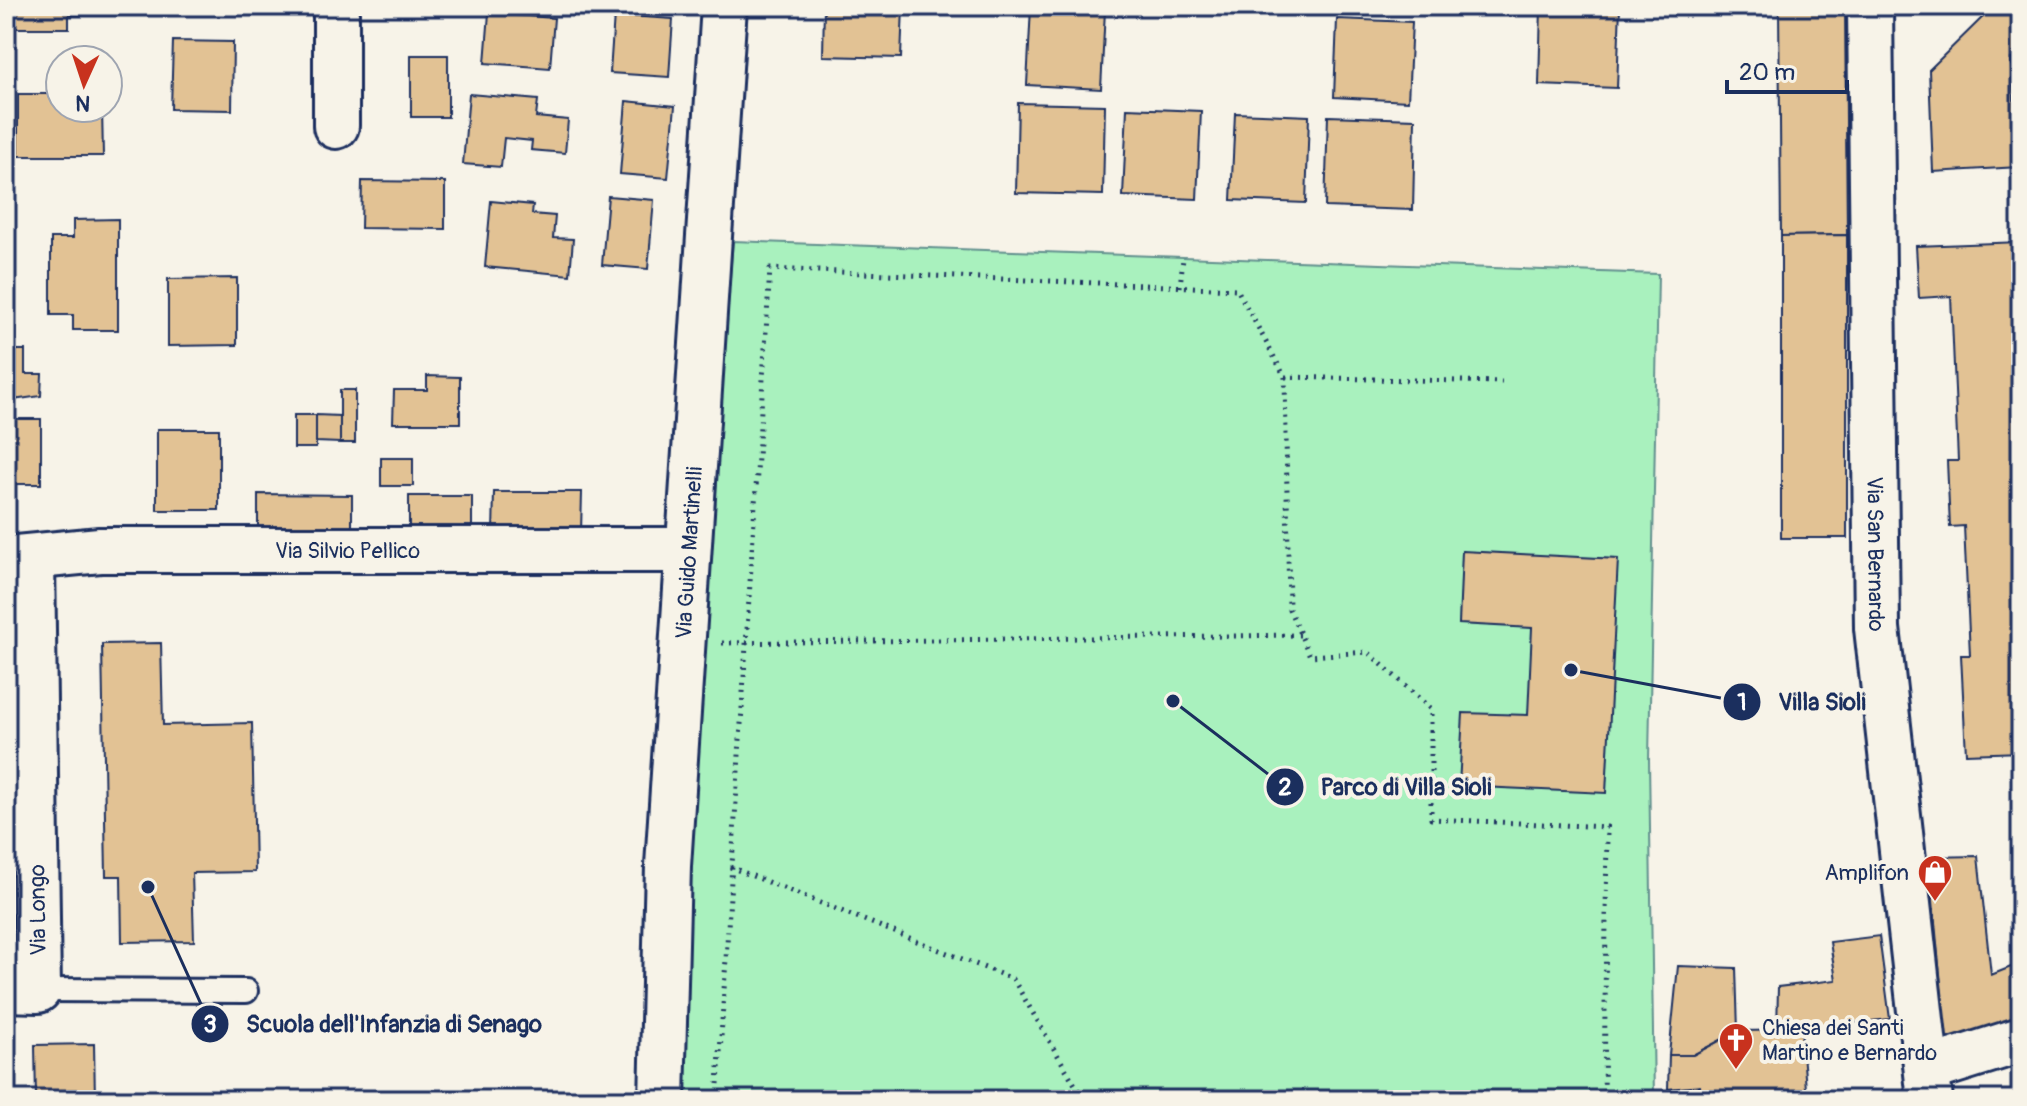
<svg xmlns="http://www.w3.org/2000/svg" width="2027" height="1106" viewBox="0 0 2027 1106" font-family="Pangolin,sans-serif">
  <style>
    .green { fill: #a9f1be; stroke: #62908e; stroke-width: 2 }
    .building { fill: #e2c294; stroke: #1b2f5e; stroke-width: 2 }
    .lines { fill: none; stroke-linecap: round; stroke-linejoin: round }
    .service-casing { stroke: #1b2f5e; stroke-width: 28 }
    .minor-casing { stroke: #1b2f5e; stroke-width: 50 }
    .path { stroke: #1b2f5e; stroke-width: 5; stroke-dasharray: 2 6; stroke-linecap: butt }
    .service { stroke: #f7f3e8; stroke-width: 22 }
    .minor { stroke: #f7f3e8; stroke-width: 44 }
    .labels { text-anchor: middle; stroke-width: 8; stroke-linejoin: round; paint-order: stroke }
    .street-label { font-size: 22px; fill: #1b2f5e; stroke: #f7f3e8 }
    .poi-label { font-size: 22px; fill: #1b2f5e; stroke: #f7f3e8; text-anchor: end }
    .leader { fill: none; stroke: #1b2f5e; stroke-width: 3 }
    .callout-dot { fill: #1b2f5e; stroke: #f7f3e8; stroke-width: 3 }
    .mark-label { font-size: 24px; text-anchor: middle; font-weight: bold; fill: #fff }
    .callout-label { font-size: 24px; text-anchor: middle; font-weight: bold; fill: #1b2f5e; stroke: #f7f3e8; stroke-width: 8; stroke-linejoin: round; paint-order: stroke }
  </style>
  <rect width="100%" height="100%" fill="#f7f3e8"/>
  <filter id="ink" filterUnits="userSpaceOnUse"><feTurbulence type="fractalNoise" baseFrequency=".0125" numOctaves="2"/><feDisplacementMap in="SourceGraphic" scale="16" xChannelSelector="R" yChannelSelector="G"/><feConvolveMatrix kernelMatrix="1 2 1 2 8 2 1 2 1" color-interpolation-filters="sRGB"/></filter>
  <g filter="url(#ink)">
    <path class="green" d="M733 241 1658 274 1649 760 1654 1100H682L698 642Z"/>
    <g class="building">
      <path d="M6 6H116V15H69V28H6Z"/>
      <path d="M824 6H903L901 58 823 56Z"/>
      <path d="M1541 6H1620L1617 88 1539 85Z"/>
      <path d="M1779 6H1845L1847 235 1781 236Z"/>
      <path d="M1994 6H2021V73L2020 58 2011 59 2019 167 1933 172 1929 70Z"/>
      <path d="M1031 7 1105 10 1101 89 1027 85Z"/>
      <path d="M489 13 554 18 550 68 485 63Z"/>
      <path d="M614 15 673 19 669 77 610 73Z"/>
      <path d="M1337 19 1412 22 1408 101 1334 97Z"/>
      <path d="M173 41 233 42 232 110 171 109Z"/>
      <rect x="411" y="55" width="37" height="62"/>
      <path d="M18 94H60V108H102L103 156H18Z"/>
      <path d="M469 94 538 100 536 117 568 120 565 153 531 150 532 141 504 138 501 167 463 164Z"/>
      <path d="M626 101 675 106 668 178 620 174Z"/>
      <path d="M1018 103 1105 105 1103 195 1016 193Z"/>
      <path d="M1127 108 1201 111 1197 199 1123 196Z"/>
      <path d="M1235 113 1309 116 1306 203 1231 200Z"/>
      <path d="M1328 116 1415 119 1413 210 1325 207Z"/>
      <path d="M362 181 445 182V229L361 228Z"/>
      <path d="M608 196 654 200 648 269 602 265Z"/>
      <path d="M491 201 533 205 532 214 555 216 553 238 573 239 570 275 485 267Z"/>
      <path d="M118 219V330H73V315H51V238H73V220Z"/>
      <path d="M1847 235V538H1781V236Z"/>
      <path d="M2021 242V452H2016L2021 512V752L1966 754 1961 655H1970L1964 526 1950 527 1947 461H1958L1951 296 1919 298 1916 246Z"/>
      <path d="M237 278V345L168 346V279Z"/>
      <path d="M6 343H11V350H25V374H42L41 396 6 401Z"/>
      <path d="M427 376 460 377V423H393L394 390H427Z"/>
      <rect x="340" y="390" width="15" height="53"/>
      <rect x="294" y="415" width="22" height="33"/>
      <path d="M316 415 340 416V443L316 442Z"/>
      <rect x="6" y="419" width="35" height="65"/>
      <rect x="157" y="429" width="62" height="81"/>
      <rect x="381" y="458" width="32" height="28"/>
      <path d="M494 492H582L581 532 493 533Z"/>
      <path d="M258 494 352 495V532H258Z"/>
      <rect x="409" y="496" width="63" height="39"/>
      <path d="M1462 551 1618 559 1606 793 1459 786 1463 713 1528 715 1532 628 1459 624Z"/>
      <path d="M161 643 163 725 252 723 255 872 192 873 194 941 122 942 121 876H106L102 644Z"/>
      <path d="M1978 856 1991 975 2021 963V1018L1946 1041 1929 857Z"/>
      <path d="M1879 936 1890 1019 1777 1031 1778 987 1836 980 1830 942Z"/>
      <path d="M1678 966 1736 968 1738 1031 1693 1055H1669Z"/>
      <path d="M1801 1030 1807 1100H1702L1700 1086 1668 1089 1669 1055H1693L1738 1031Z"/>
      <path d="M94 1044 95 1100H36L35 1045Z"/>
    </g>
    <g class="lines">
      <g class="service-casing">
        <path id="service" d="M38 990 246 991"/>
      </g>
      <g class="minor-casing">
        <g id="minor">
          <path id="s1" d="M1870 6 1877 628 1930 1100"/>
          <path d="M336 126V6"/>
          <path id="s2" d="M6 559 100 550H688"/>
          <path d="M6 989 38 990 32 559"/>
          <path d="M1929 1069 2021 1040"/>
          <path id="s3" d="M662 1100 668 866 724 6"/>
        </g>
      </g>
      <g class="path">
        <path d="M1180 287 1183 258"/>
        <path d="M1285 377 1502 382"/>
        <path d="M722 643 1300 635"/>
        <path d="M730 867 1013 979 1084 1100"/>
        <path d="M717 1100 770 269 1237 289 1285 377 1289 609 1310 656 1368 652 1431 709V819L1607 827 1604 1100"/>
      </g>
      <use href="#service" class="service"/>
      <use href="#minor" class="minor"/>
    </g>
  </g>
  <defs>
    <g id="shop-pin" transform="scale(1.8)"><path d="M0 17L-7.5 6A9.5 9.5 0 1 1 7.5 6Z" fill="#c8321e" stroke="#f7f3e8"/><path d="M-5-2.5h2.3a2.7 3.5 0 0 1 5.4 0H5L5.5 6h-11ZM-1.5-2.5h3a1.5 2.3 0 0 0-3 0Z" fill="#fff"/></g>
    <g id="church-pin" transform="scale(1.8)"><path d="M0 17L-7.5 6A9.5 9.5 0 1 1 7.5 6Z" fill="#c8321e" stroke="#f7f3e8"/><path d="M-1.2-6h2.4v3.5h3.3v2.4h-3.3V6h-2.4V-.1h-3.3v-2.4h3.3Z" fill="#fff"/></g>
  </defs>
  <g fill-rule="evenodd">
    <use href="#shop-pin" x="1935" y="872"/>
    <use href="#church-pin" x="1736" y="1040"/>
  </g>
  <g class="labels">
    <g class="street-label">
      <text dy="8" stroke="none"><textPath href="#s2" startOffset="342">Via Silvio Pellico</textPath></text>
      <text dy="8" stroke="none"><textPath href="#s3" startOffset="548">Via Guido Martinelli</textPath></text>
      <text dy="8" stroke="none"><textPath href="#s1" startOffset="548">Via San Bernardo</textPath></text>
      <text transform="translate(37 910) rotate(-91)" y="8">Via Longo</text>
    </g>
    <g class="poi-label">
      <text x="1909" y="880">Amplifon</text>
      <text x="1762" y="1035" text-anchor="start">Chiesa dei Santi<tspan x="1762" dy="25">Martino e Bernardo</tspan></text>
    </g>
  </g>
  <path class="leader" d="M1571 670L1742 702M1173 701L1285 787M148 887L210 1024"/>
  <g class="callout-dot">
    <circle cx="1571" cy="670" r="8"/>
    <circle cx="1173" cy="701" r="8"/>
    <circle cx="148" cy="887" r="8"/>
    <circle cx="1742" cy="702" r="20"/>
    <circle cx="1285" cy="787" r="20"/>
    <circle cx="210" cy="1024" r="20"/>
  </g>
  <g class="mark-label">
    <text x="1742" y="710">1</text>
    <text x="1285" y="795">2</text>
    <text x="210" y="1032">3</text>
  </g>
  <g class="callout-label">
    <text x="1822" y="710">Villa Sioli</text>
    <text x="1406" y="795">Parco di Villa Sioli</text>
    <text x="394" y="1032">Scuola dell'Infanzia di Senago</text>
  </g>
  <rect width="2027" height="1106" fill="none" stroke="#f7f3e8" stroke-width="32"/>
  <rect x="16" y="16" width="1995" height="1074" fill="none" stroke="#1b2f5e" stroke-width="3" filter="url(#ink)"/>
  <g transform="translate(84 84) rotate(183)"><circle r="38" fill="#f7f3e8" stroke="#9fa5b1" stroke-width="2"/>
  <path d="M0-6L14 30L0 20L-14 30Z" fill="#c8321e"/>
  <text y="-12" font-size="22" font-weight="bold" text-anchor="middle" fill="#1b2f5e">N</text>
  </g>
  <path d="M1727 80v12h120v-12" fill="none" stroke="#1b2f5e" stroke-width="4"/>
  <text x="1739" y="80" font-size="24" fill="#1b2f5e" stroke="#f7f3e8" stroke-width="6" paint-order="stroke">20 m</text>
</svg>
